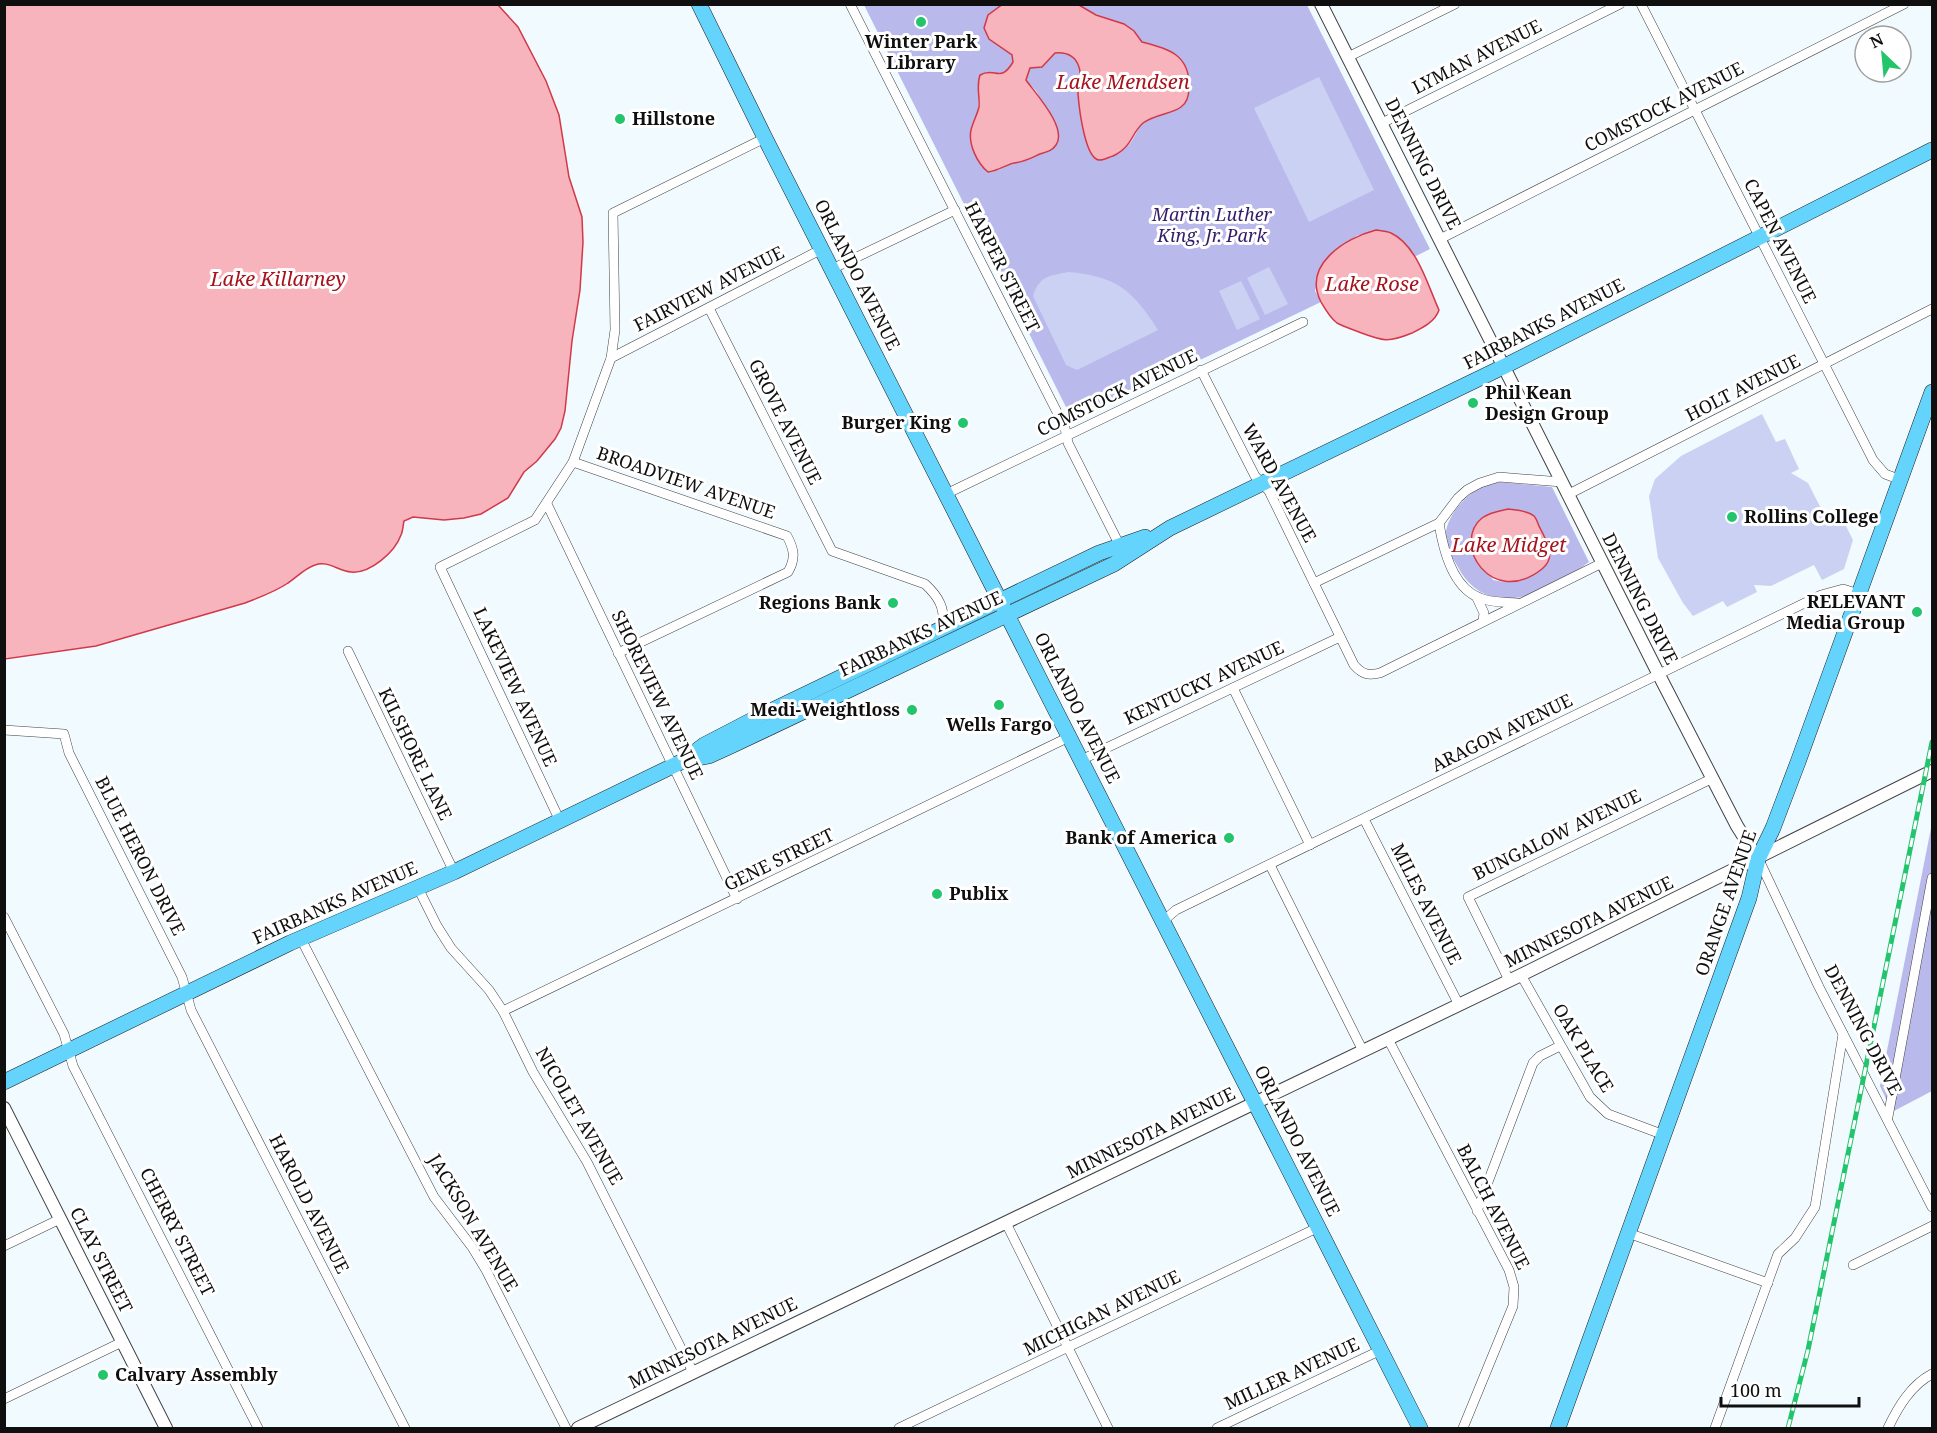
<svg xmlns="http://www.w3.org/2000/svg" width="1937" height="1433" viewBox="0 0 1937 1433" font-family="'Noto Serif',serif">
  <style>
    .green { fill: #b9baeb; fill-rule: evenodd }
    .pitch { fill: #cbd1f2 }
    .water { fill: #f8b4bc; stroke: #d23847; stroke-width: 1.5 }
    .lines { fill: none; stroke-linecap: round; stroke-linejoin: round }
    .minor-casing { stroke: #424242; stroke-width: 10 }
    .tertiary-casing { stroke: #424242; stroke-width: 14 }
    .primary-casing { stroke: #202020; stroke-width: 16 }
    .minor { stroke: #fff; stroke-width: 9 }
    .tertiary { stroke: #fff; stroke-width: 12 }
    .primary { stroke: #64d4fc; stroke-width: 15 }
    .rail-casing { stroke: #22c46c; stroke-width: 5 }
    .rail { stroke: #fff; stroke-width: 3; stroke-dasharray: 9; stroke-linecap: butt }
    .poi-dot { fill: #22c46c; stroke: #fff; stroke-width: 2 }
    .labels { text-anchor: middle; stroke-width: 6; stroke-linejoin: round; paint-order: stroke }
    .poi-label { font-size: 18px; font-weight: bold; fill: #0f0f0f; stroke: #fff; text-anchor: start }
    .street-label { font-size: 18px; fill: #0f0f0f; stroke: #fff }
    .park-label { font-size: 18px; font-style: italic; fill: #331c6a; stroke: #fff }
    .water-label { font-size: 20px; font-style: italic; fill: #a6131c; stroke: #fff }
  </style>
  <rect width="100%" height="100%" fill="#f1fbff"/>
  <g class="green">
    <path d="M864 5H1003L988 15 1012 55 1013 62C999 85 995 66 980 75L978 110 971 132 970 140 982 167 999 170 1012 163 1050 151 1054 121 1036 91 1026 80 1030 68 1046 63 1055 53C1066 52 1077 56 1080 69 1081 74 1078 85 1078 92 1079 110 1084 141 1092 156L1101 160C1110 157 1120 154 1126 148 1135 140 1136 128 1146 121 1156 114 1169 112 1181 108L1162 47 1142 42C1123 16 1101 21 1079 5H1307L1430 249 1414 257 1405 244 1358 235 1340 247 1323 262 1315 291 1321 302 1073 421Z"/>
    <path d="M1500 482 1552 487 1589 562C1571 576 1529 600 1505 599 1484 598 1467 585 1458 567 1454 560 1447 550 1446 542 1442 521 1464 495 1482 487 1488 484 1494 483 1500 482ZM1508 509 1524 511 1535 517 1546 566C1528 580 1515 585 1493 580 1487 570 1473 551 1471 541 1469 521 1492 512 1508 509Z"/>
    <path d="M1932 823V1091L1892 1112 1880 1086Z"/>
  </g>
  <g class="pitch">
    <path d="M1319 77 1374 190 1309 222 1254 108Z"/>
    <path d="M1269 267 1288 304 1265 315 1247 278Z"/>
    <path d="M1068 272C1116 276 1133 290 1158 330L1077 370 1066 365 1033 296C1039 276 1049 276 1068 272Z"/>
    <path d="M1241 281 1260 319 1237 330 1219 291Z"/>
    <path d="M1762 414 1776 442 1785 439 1799 469 1791 473 1808 483 1830 526 1843 520 1853 540 1844 569 1822 580 1814 565 1771 586 1754 585 1757 592 1727 607 1723 601 1693 616 1683 603 1658 558 1649 496 1655 479 1681 456Z"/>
  </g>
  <g class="water">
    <path d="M1003 4 1079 5 1096 15 1124 24 1134 31 1142 42C1168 49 1190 54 1189 87 1189 94 1187 103 1181 107 1172 114 1155 114 1143 123 1130 135 1133 146 1113 156 1109 157 1104 160 1100 160 1085 161 1079 107 1078 94 1078 86 1082 74 1079 67 1075 55 1066 52 1055 53L1042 67 1030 68 1026 80C1035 93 1068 128 1056 145 1052 151 1047 152 1040 154 1031 158 1024 162 1014 163 1008 164 998 171 988 172 977 163 968 144 971 130 973 122 977 115 979 107 980 96 976 86 980 75 995 66 1000 84 1013 62L1012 55 989 39 984 28 988 15Z"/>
    <path d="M4 5H498L518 27 546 81 559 115 569 177 582 217 583 242 580 290 572 341 565 411 561 428 555 439 537 461 524 472 508 498 481 514 464 518 444 520 413 517 404 521C403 525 403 531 401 535 395 552 370 574 351 572 338 571 328 560 315 565 305 568 296 578 288 583 275 592 260 597 245 603L96 646 5 659Z"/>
    <path d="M1376 230C1381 231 1387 231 1391 233 1417 245 1428 286 1439 310 1435 322 1422 328 1412 333 1388 343 1383 341 1359 332 1352 329 1344 327 1337 323 1330 318 1325 309 1321 302 1302 265 1345 238 1376 230Z"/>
    <path d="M1508 509C1516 510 1527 510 1534 516 1537 519 1538 525 1540 528 1547 542 1557 557 1542 569 1491 609 1451 543 1482 518 1490 512 1499 511 1508 509Z"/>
  </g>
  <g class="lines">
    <g class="minor-casing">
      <g id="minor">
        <path d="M850 4 1057 412 1065 428 1068 443 1120 546"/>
        <path d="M1641 4 1873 460 1885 474 1901 480"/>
        <path d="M1348 57 1455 4"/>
        <path d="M1382 123 1620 4"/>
        <path d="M1440 239 1904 4"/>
        <path d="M832 269 955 210"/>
        <path d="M709 308 832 551 925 584C939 597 945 608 943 627"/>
        <path d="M611 358 822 249"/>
        <path d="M1201 370 1255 476 1269 491 1354 665C1362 674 1368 676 1380 673L1602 563"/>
        <path d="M573 462 787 536C794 549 796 558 788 572L618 653"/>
        <path d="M946 494 1303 322"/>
        <path d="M1567 495 1932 309"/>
        <path d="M547 504 737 899"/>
        <path d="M1439 523C1443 549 1453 588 1480 598 1492 603 1505 602 1517 603"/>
        <path d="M1314 583 1439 523 1458 498 1467 490 1480 483 1499 477 1562 482"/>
        <path d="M1477 598 1484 613 1483 621"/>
        <path d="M348 651 454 872"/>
        <path d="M1233 688 1310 845"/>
        <path d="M4 730 64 734 69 753 182 977 191 1010 405 1428"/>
        <path d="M1081 760 1340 637"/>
        <path d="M1364 819 1459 1005"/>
        <path d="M560 821 440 567 535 520 573 462 611 358 615 330 613 213 765 138"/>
        <path d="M1759 860 1819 987 1932 1207"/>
        <path d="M1270 865 1363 1051"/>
        <path d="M418 888 437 926 451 948 489 990 503 1011 533 1072 587 1162 693 1372"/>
        <path d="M4 917 64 1034 73 1066 258 1428"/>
        <path d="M1163 921 1176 910 1821 595 1843 589 1859 594"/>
        <path d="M301 939 434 1197 472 1247 486 1270 566 1428"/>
        <path d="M1521 975 1590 1097 1608 1114 1664 1135"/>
        <path d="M1509 980 1468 897 1713 778"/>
        <path d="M503 1011 1069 737"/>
        <path d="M1388 1039 1509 1270 1514 1287 1513 1306 1463 1428"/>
        <path d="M1888 1117 1932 878"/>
        <path d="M1477 1211 1533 1063 1540 1056 1560 1046"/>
        <path d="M1006 1223 1108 1428"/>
        <path d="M1628 1233 1768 1283"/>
        <path d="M4 1246 60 1219"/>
        <path d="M1853 1265 1932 1226"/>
        <path d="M4 1399 122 1342"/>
        <path d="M899 1428 1319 1227"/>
        <path d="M1217 1428 1381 1350"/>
        <path d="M1715 1428 1778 1254 1795 1238 1815 1207 1843 1034"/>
        <path d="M1888 1428C1898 1407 1911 1385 1932 1374"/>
      </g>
    </g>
    <g class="tertiary-casing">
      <g id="tertiary">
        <path d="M1321 4 1659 675 1737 826 1758 859"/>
        <path d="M4 1108 166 1428"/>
        <path d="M578 1428 1521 975 1932 771"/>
      </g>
    </g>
    <g class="primary-casing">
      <g id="primary">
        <path d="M699 4 765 138 1420 1428"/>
        <path d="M683 761 709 756 731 746 1114 564 1170 528 1505 366 1932 150"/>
        <path d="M4 1082 290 943 454 872 683 761 704 745 758 717 1099 553 1145 537"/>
        <path d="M1558 1428 1749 898 1758 859 1773 828 1798 762 1932 392"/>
      </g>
    </g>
    <use href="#minor" class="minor"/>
    <use href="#tertiary" class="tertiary"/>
    <use href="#primary" class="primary"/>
    <g class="rail-casing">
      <path id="rail" d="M1788 1428 1808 1350 1932 742"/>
    </g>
    <use href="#rail" class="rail"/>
  </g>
  <g class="poi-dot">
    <circle cx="921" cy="22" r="6"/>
    <circle cx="620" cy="119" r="6"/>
    <circle cx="1473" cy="403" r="6"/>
    <circle cx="963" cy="423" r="6"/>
    <circle cx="1732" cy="517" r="6"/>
    <circle cx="893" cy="603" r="6"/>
    <circle cx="1917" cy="612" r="6"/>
    <circle cx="999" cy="705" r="6"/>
    <circle cx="912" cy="710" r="6"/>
    <circle cx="1229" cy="838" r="6"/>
    <circle cx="937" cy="894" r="6"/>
    <circle cx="103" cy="1375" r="6"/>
  </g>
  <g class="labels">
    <g class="poi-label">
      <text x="921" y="48" text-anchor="middle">Winter Park<tspan x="921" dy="21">Library</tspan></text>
      <text x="632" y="125">Hillstone</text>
      <text x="1485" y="399">Phil Kean<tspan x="1485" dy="21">Design Group</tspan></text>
      <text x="951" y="429" text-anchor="end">Burger King</text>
      <text x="1744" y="523">Rollins College</text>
      <text x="1905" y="608" text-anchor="end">RELEVANT<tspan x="1905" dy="21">Media Group</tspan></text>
      <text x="881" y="609" text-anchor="end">Regions Bank</text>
      <text x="900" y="716" text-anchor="end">Medi-Weightloss</text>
      <text x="999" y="731" text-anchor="middle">Wells Fargo</text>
      <text x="1217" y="844" text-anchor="end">Bank of America</text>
      <text x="949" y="900">Publix</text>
      <text x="115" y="1381">Calvary Assembly</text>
    </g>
    <g class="street-label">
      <text transform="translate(1477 57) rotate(-27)" y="6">LYMAN AVENUE</text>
      <text transform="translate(1664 107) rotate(-27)" y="6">COMSTOCK AVENUE</text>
      <text transform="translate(1423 164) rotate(63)" y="6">DENNING DRIVE</text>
      <text transform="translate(1780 241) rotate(63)" y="6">CAPEN AVENUE</text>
      <text transform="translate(1002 267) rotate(63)" y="6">HARPER STREET</text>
      <text transform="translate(857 275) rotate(63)" y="6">ORLANDO AVENUE</text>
      <text transform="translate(709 289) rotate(-27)" y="6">FAIRVIEW AVENUE</text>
      <text transform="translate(1544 324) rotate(-27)" y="6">FAIRBANKS AVENUE</text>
      <text transform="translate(1743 388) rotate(-27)" y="6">HOLT AVENUE</text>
      <text transform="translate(1117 393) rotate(-26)" y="6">COMSTOCK AVENUE</text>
      <text transform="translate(785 422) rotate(63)" y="6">GROVE AVENUE</text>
      <text transform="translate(686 483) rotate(19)" y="6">BROADVIEW AVENUE</text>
      <text transform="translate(1279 483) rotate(61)" y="6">WARD AVENUE</text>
      <text transform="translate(1640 599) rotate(63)" y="6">DENNING DRIVE</text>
      <text transform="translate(921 634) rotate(-25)" y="6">FAIRBANKS AVENUE</text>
      <text transform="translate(1204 683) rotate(-25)" y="6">KENTUCKY AVENUE</text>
      <text transform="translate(515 687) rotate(65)" y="6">LAKEVIEW AVENUE</text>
      <text transform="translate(657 695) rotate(64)" y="6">SHOREVIEW AVENUE</text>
      <text transform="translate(1077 708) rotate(63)" y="6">ORLANDO AVENUE</text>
      <text transform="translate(1502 733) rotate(-26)" y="6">ARAGON AVENUE</text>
      <text transform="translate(415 754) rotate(64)" y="6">KILSHORE LANE</text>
      <text transform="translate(1557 835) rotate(-26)" y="6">BUNGALOW AVENUE</text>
      <text transform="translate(140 856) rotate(63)" y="6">BLUE HERON DRIVE</text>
      <text transform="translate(779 860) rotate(-26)" y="6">GENE STREET</text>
      <text transform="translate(335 903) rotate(-24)" y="6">FAIRBANKS AVENUE</text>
      <text transform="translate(1726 903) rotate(-71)" y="6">ORANGE AVENUE</text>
      <text transform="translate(1426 904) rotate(63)" y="6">MILES AVENUE</text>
      <text transform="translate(1589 922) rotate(-26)" y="6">MINNESOTA AVENUE</text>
      <text transform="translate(1863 1030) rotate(62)" y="6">DENNING DRIVE</text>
      <text transform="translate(1583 1048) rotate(59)" y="6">OAK PLACE</text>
      <text transform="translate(579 1116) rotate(60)" y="6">NICOLET AVENUE</text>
      <text transform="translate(1151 1133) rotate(-26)" y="6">MINNESOTA AVENUE</text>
      <text transform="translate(1297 1141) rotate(63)" y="6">ORLANDO AVENUE</text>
      <text transform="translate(309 1204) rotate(63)" y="6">HAROLD AVENUE</text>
      <text transform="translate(1493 1207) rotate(63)" y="6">BALCH AVENUE</text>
      <text transform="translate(473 1223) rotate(59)" y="6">JACKSON AVENUE</text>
      <text transform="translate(177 1232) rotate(63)" y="6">CHERRY STREET</text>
      <text transform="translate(101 1260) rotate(63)" y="6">CLAY STREET</text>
      <text transform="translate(1102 1313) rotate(-26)" y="6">MICHIGAN AVENUE</text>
      <text transform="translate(713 1343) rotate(-26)" y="6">MINNESOTA AVENUE</text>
      <text transform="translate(1292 1374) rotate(-25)" y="6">MILLER AVENUE</text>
    </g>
    <g class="park-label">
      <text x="1212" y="221">Martin Luther<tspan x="1212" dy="21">King, Jr. Park</tspan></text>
    </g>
    <g class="water-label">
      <text x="1123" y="89">Lake Mendsen</text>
      <text x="278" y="286">Lake Killarney</text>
      <text x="1372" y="291">Lake Rose</text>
      <text x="1509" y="552">Lake Midget</text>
    </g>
  </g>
  <rect width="1937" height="1433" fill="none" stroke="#0f0f0f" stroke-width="12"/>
  <g transform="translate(1883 54) rotate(334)"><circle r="28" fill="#ffffff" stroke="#9f9f9f" stroke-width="1.5"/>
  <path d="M0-4.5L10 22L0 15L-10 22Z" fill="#22c46c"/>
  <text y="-9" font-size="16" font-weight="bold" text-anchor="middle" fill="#0f0f0f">N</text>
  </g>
  <path d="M1721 1397v9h138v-9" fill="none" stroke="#0f0f0f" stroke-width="3"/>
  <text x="1730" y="1397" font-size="18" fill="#0f0f0f" stroke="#ffffff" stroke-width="4.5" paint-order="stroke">100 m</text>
</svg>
